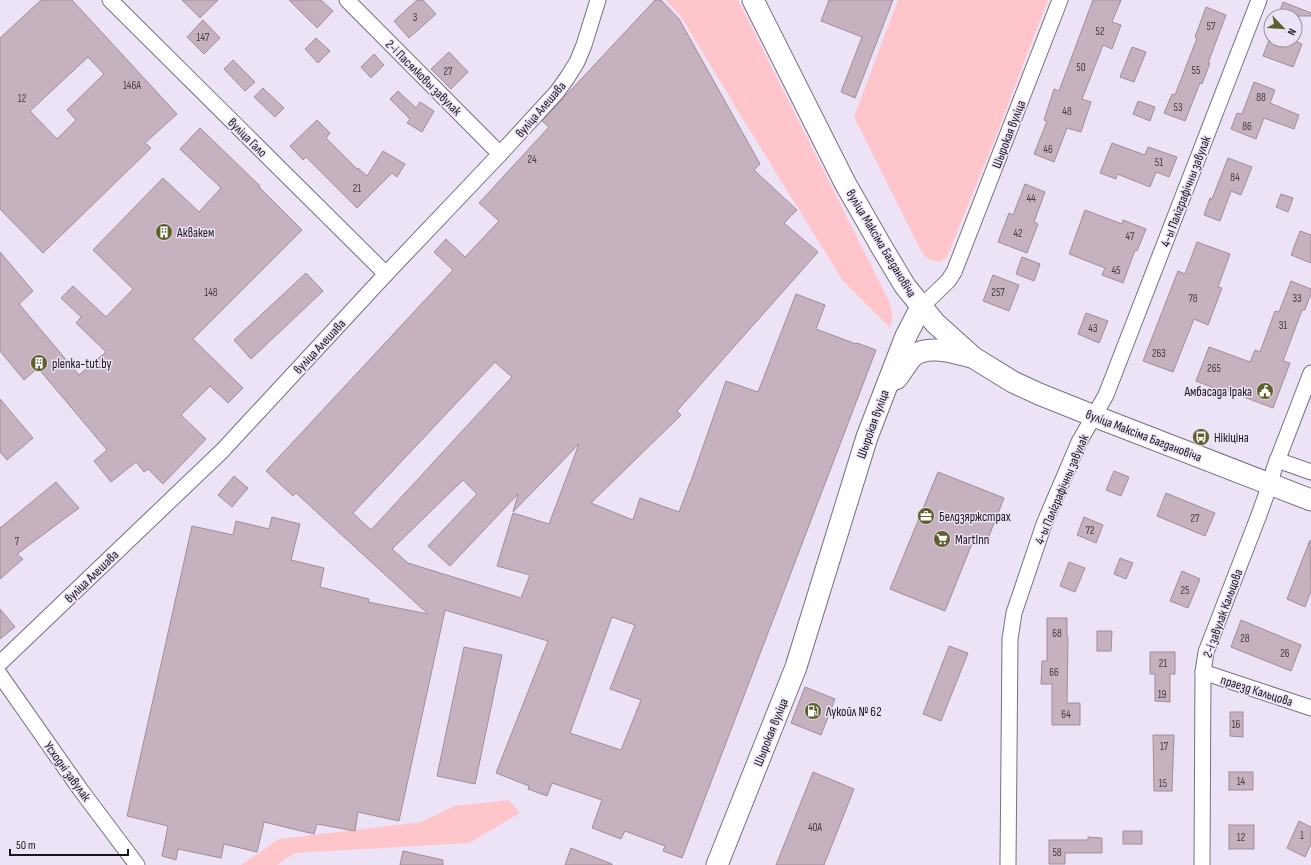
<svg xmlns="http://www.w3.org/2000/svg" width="1311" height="865" viewBox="0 0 1311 865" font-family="'Sofia Sans Condensed',sans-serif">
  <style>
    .green { fill: #fec5ca }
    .building { fill: #c6b2bf; stroke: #a08d99; fill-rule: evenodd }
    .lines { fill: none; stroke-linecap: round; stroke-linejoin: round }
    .street-casing { stroke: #786f81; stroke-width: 17 }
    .secondary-casing { stroke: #786f81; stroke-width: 23 }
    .street { stroke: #fff; stroke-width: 15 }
    .secondary { stroke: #fff; stroke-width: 21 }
    .labels { text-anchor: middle; stroke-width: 3; stroke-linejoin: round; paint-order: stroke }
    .number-label { font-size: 11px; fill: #443c45 }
    .street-label { font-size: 13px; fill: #19151c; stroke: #ede3f7 }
    .poi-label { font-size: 13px; fill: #19151c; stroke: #ede3f7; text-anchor: start }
  </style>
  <rect width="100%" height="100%" fill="#ede3f7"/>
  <g class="green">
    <path d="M666 0H738L889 301C892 311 894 318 890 328L843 281 741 116 682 18Z"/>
    <path d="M898 0H1048L994 141 947 257 940 262C931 261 926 259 921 251L854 117Z"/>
    <path d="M509 800 520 813 469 843 295 853 277 865H241L279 839 421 822 454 806Z"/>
  </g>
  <g class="building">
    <path d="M41 0H72L177 114 145 143 151 148 43 253 0 209V38ZM88 57 104 74 67 110 76 120 57 139 30 111Z"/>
    <path d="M182 0H218L200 18Z"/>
    <path d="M289 0H321L333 11 317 28Z"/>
    <path d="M417 0H423L436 14 409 38 394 21Z"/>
    <path d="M655 0H661L679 19 760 164 754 170 797 210 784 223 818 252 677 411 681 415 591 503 633 520 640 498 679 512 690 483V484L726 381 758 392 796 294 825 305 816 329 856 344 857 343 876 350 682 858 663 851 665 846 625 831 621 839 592 828 602 800 552 783 547 796 528 789 529 786 496 773 548 641 445 610 399 821 358 812 355 831 317 824 314 834 264 822 257 852 224 844 221 858 178 849 176 860 162 856 168 826 127 816 192 526 233 535 236 521 269 529 272 517 300 524 291 560 324 568 320 587 369 599 368 602 428 614 296 493 293 496 266 471 453 270 434 252 446 239 465 257 499 221 479 203 549 127 542 121ZM495 362 512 377 371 530 353 513ZM579 444 549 524 513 513 497 566 530 575 521 598 408 563 392 549 463 480 477 494 428 546 450 566 518 494 513 512ZM612 617 635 625 610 689 641 700 621 750 570 733Z"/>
    <path d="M829 0H893L855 98 841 92 862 37 821 21Z"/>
    <path d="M1093 0H1121L1112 22 1121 25 1112 49 1103 45 1082 99 1091 102 1081 132 1067 128 1054 162 1034 154 1047 121 1044 120 1054 89 1059 91Z"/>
    <path d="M1283 2 1311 13V16H1278Z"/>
    <path d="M1206 7 1226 15 1208 63H1210L1202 84 1200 83 1185 121 1164 113 1172 94 1175 95 1197 38 1195 37Z"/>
    <path d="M203 20 220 38 204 54 187 37Z"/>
    <path d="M316 38 330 51 318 63 305 49Z"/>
    <path d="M1269 40H1292L1302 44 1293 67 1263 56Z"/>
    <path d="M1132 47 1146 52 1134 82 1120 77Z"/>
    <path d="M449 52 468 72 451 89 431 69Z"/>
    <path d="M374 54 384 65 371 78 361 67Z"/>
    <path d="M233 60 255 82 245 91 224 69Z"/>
    <path d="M1254 82 1275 90 1270 103 1299 115 1294 129 1264 118 1256 139 1231 129 1237 113 1242 114Z"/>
    <path d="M263 88 284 108 275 117 254 97Z"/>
    <path d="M398 91 416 108 420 102 434 111 422 132 407 123 410 119 390 99Z"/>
    <path d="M1138 101 1155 107 1150 121 1133 114Z"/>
    <path d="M317 120 330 133 326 138 357 169 358 168 367 176 383 151 405 164 397 177 392 173 357 208 306 157 303 160 290 146Z"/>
    <path d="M200 128 260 186 259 187 302 230 193 339 243 388 228 403 210 386 181 415 206 439 163 484 148 469 144 472 136 462 111 482 94 461 107 450 38 368 24 380 0 351V252L33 291 19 304 79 375 106 352 76 323 81 317 61 298 73 286 106 317 133 289 93 250 163 178 199 212 221 188 180 149Z"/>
    <path d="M1112 143 1145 155 1148 147 1177 157 1169 177 1156 172 1150 187 1117 174 1116 179 1100 173Z"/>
    <path d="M1228 158 1252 167 1241 195 1231 191 1220 221 1204 215 1210 198 1212 199Z"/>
    <path d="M1025 184 1045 192 1034 222 1038 224 1027 253 998 242 1009 213 1013 215Z"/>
    <path d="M1281 194 1293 198 1288 212 1276 207Z"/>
    <path d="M1085 210 1122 224 1123 220 1146 229 1137 251 1135 250 1123 283 1102 275 1105 268 1069 254Z"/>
    <path d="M1300 231 1311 235V263L1291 255Z"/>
    <path d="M1197 242 1230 254 1218 287 1222 288 1208 325 1194 319 1173 372 1143 361 1178 271 1185 274Z"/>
    <path d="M1022 257 1040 264 1034 281 1016 274Z"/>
    <path d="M306 273 323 291 251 359 234 340Z"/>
    <path d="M993 275 1019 285 1009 311 983 301Z"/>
    <path d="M1291 281 1311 289V293L1305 310H1302L1283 361 1290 363 1273 408 1220 388 1219 390 1196 381 1209 347 1250 362 1255 350 1260 352 1275 311 1279 312Z"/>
    <path d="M1086 313 1108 321 1099 343 1078 334Z"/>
    <path d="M0 399 33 438 7 460 0 452Z"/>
    <path d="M1114 471 1129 477 1121 496 1106 490Z"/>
    <path d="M938 472 1004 498 987 541 975 536 945 611 890 589Z"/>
    <path d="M234 476 248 488 232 507 218 495Z"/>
    <path d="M56 482 79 508 17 554 23 559 0 579V528Z"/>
    <path d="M1166 493 1215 513 1205 536 1157 516Z"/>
    <path d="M1084 517 1103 525 1096 543 1077 535Z"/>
    <path d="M1310 540 1311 591 1305 607 1287 599Z"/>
    <path d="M1120 558 1133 563 1126 579 1114 574Z"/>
    <path d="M1069 562 1085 568 1075 592 1060 586Z"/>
    <path d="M1182 571 1200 579 1188 608 1170 601Z"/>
    <path d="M0 609 15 627 0 639Z"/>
    <path d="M1047 618H1067V637H1068L1067 703H1080V725H1052V684H1041L1042 661H1047Z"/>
    <path d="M1241 620 1301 645 1291 671 1231 647Z"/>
    <path d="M1097 631H1112L1111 651H1097Z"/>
    <path d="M949 646 968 653 941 721 923 714Z"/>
    <path d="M464 647 502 655 475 784 437 776Z"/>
    <path d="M1150 652H1175V674H1170V702L1155 701V674H1150Z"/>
    <path d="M805 687 835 699 821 735 791 723Z"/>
    <path d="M1230 712H1243V737L1230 736Z"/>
    <path d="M1153 735H1174L1172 791H1154Z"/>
    <path d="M813 772 854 789 824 865H776Z"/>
    <rect x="1229" y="772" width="24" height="18"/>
    <path d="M1299 821 1311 827V844L1305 857 1287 848Z"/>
    <rect x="1229" y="825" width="25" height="24"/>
    <rect x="1123" y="831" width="19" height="13"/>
    <path d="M1088 837 1102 838V853H1065V864H1049V840H1088Z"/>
    <path d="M571 848 612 864V865H565Z"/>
    <path d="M403 851 443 860V865H400Z"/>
  </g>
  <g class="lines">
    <g class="street-casing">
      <g id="street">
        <path d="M110 0 386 274"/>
        <path d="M347 0 500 154"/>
        <path d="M921 307 948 281 954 272 1060 0"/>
        <path d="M1277 460 1311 472"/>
        <path d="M0 663 222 451 386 274 500 154 557 92 567 78 577 62 584 45 598 0"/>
        <path d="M1203 672 1311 708"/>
        <path d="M0 675 80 789 137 865"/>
        <path d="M1008 865 1010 639 1014 613 1044 524 1079 442 1106 395 1259 0"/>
        <path d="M1202 865 1203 672 1206 652 1259 515 1270 484 1274 469 1311 373"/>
      </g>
    </g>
    <g class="secondary-casing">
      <g id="secondary">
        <path d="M753 0 845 183 881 246 905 286 935 323 974 358 1013 382 1039 394 1094 416 1311 500"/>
        <path d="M896 379C901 373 908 361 913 356 929 344 954 353 972 357"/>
        <path d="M717 865 796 667 867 437 906 336 921 307"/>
      </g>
    </g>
    <use href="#street" class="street"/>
    <use href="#secondary" class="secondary"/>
  </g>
  <defs>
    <g id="building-disc" transform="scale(0.9)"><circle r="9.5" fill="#5e602d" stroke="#ede3f7"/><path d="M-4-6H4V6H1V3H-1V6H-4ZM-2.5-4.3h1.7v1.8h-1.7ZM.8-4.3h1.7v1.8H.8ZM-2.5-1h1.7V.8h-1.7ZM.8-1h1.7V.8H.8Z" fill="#fff"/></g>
    <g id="civic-disc" transform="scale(0.9)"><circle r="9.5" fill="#5e602d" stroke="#ede3f7"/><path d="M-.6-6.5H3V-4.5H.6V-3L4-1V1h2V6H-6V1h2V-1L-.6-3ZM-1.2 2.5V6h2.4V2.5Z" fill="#fff"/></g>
    <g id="bus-disc" transform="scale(0.9)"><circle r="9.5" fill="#5e602d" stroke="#ede3f7"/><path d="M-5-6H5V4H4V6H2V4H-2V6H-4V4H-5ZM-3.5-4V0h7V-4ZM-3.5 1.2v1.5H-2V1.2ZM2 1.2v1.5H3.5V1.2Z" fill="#fff"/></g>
    <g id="office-disc" transform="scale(0.9)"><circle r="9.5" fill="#5e602d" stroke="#ede3f7"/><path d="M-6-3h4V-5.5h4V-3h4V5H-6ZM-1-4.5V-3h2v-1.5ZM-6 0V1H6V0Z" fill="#fff"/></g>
    <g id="supermarket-disc" transform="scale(0.9)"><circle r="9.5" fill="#5e602d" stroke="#ede3f7"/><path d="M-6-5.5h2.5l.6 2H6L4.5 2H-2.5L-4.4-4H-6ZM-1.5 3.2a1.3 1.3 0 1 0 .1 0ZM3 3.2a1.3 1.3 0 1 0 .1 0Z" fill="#fff"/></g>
    <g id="fuel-disc" transform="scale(0.9)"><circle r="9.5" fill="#5e602d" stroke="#ede3f7"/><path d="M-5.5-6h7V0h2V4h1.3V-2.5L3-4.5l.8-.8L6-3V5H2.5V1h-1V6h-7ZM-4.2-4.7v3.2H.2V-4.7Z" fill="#fff"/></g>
  </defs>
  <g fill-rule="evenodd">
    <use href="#building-disc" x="164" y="232"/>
    <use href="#building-disc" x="39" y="363"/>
    <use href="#civic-disc" x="1265" y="391"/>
    <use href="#bus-disc" x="1201" y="437"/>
    <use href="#office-disc" x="926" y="516"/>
    <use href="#supermarket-disc" x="942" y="539"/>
    <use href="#fuel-disc" x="813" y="711"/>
  </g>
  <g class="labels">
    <g class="number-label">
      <text x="415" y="21">3</text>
      <text x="1211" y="30">57</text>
      <text x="1100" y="35">52</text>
      <text x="203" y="41">147</text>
      <text x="1081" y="71">50</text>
      <text x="1196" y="74">55</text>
      <text x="448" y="75">27</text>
      <text x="132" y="89">146А</text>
      <text x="1261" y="101">88</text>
      <text x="22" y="102">12</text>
      <text x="1178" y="111">53</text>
      <text x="1067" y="115">48</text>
      <text x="1247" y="130">86</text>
      <text x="1048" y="153">46</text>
      <text x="532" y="163">24</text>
      <text x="1159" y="166">51</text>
      <text x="1235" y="181">84</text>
      <text x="357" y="192">21</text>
      <text x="1031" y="202">44</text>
      <text x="1018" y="237">42</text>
      <text x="1130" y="240">47</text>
      <text x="1116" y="274">45</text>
      <text x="211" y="296">148</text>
      <text x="998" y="296">257</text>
      <text x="1193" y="302">78</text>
      <text x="1297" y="302">33</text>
      <text x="1283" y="329">31</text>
      <text x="1093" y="332">43</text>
      <text x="1159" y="357">263</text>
      <text x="1214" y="372">265</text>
      <text x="1195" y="522">27</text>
      <text x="1090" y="534">72</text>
      <text x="17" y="545">7</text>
      <text x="1185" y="594">25</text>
      <text x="1057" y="637">68</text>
      <text x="1245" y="642">28</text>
      <text x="1285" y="657">26</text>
      <text x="1163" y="667">21</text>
      <text x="1054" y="676">66</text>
      <text x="1162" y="698">19</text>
      <text x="1066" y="718">64</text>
      <text x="1236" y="728">16</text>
      <text x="1164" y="750">17</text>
      <text x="1241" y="785">14</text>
      <text x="1163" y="787">15</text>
      <text x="815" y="831">40А</text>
      <text x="1302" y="839">1</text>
      <text x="1241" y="841">12</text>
      <text x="1057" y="856">58</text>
    </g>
    <g class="street-label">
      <text transform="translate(424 77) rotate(45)" y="5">2-і Пасялковы завулак</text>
      <text transform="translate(540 109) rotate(-49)" y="5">вуліца Алешава</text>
      <text transform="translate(1008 134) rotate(-69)" y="5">Шырокая вуліца</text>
      <text transform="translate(248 137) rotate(45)" y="5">вуліца Гало</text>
      <text transform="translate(1185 191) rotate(-69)" y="5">4-ы Паліграфічны завулак</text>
      <text transform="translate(882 243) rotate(59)" y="5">вуліца Максіма Багдановіча</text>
      <text transform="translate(319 346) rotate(-47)" y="5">вуліца Алешава</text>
      <text transform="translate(872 424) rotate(-70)" y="5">Шырокая вуліца</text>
      <text transform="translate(1144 435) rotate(21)" y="5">вуліца Максіма Багдановіча</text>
      <text transform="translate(1061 489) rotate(-67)" y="5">4-ы Паліграфічны завулак</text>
      <text transform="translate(91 576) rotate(-44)" y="5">вуліца Алешава</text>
      <text transform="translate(1222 613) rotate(-70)" y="5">2-і завулак Кальцова</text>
      <text transform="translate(1257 690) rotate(18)" y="5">праезд Кальцова</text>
      <text transform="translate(770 732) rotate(-68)" y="5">Шырокая вуліца</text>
      <text transform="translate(68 771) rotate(54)" y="5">Усходні завулак</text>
    </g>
    <g class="poi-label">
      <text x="177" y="237">Аквакем</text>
      <text x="52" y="368">plenka-tut.by</text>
      <text x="1252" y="396" text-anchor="end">Амбасада Ірака</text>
      <text x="1214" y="442">Нікіціна</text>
      <text x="939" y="521">Белдзяржстрах</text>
      <text x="955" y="544">MartInn</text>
      <text x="826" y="716">Лукойл № 62</text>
    </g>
  </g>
  <g transform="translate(1283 28) rotate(115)"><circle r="19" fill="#ede3f7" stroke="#98919f"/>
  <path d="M0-3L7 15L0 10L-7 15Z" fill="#5e602d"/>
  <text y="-6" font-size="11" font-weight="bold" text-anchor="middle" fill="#19151c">N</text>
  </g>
  <path d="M10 849v6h118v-6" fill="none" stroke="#19151c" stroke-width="2"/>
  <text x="16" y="849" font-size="12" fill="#19151c" stroke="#ede3f7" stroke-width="3" paint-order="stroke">50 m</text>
</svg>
